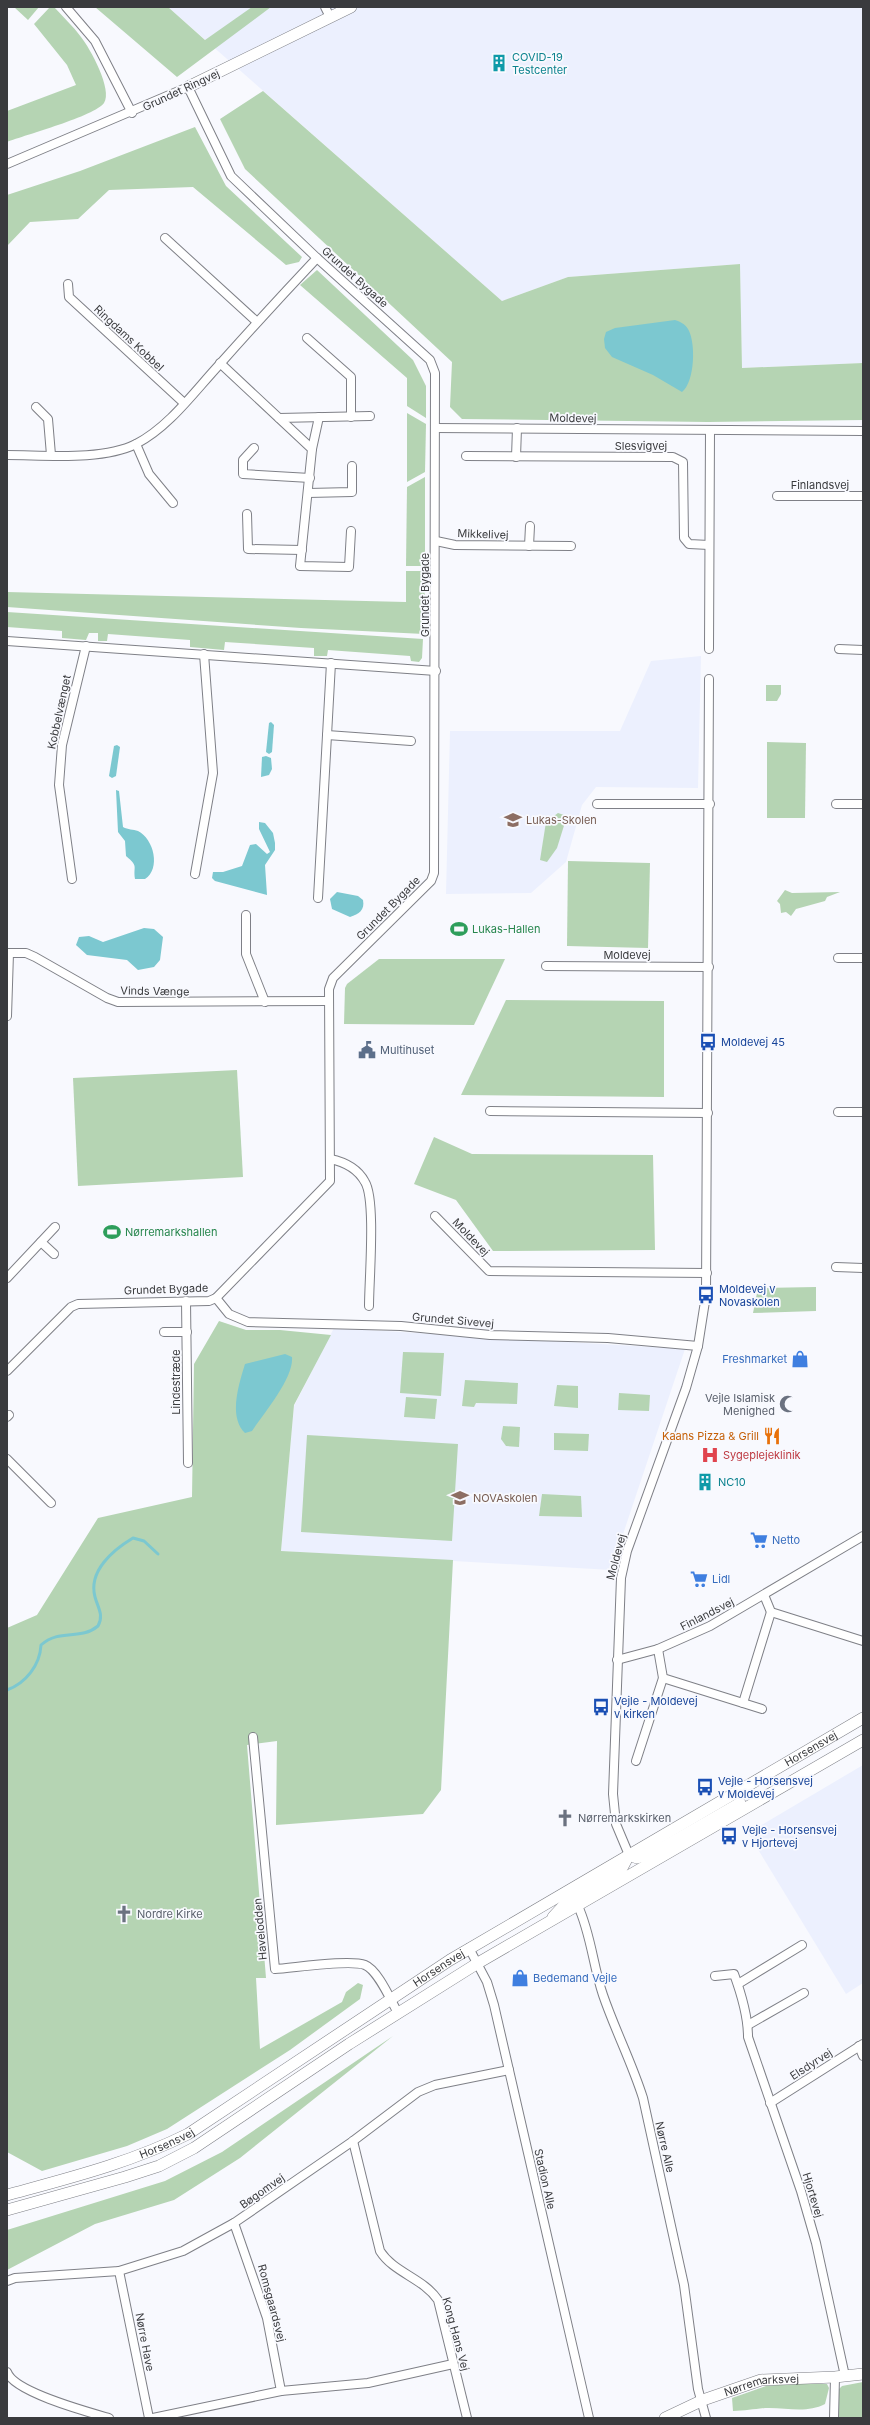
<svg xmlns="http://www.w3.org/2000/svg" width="870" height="2425" viewBox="0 0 870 2425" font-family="Inter,sans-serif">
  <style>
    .built { fill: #ecf0fe }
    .green { fill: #b5d4b3 }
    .water { fill: #7cc8d0 }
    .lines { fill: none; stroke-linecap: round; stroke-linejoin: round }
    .stream { stroke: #7cc8d0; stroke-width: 3 }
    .street-casing { stroke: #7f8087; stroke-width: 10 }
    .secondary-casing { stroke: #7f8087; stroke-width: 12 }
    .street { stroke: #fff; stroke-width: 8 }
    .secondary { stroke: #fff; stroke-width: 11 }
    .labels { text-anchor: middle; stroke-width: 3.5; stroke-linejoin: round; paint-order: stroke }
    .culture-label { font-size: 11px; fill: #0d838f; stroke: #f8f9fe; text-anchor: start }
    .street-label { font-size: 11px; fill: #3a3b3e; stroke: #f8f9fe }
    .education-label { font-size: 11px; fill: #785e54; stroke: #f8f9fe; text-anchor: start }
    .leisure-label { font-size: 11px; fill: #27864d; stroke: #f8f9fe; text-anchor: start }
    .transit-label { font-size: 11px; fill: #164399; stroke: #f8f9fe; text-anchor: start }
    .service-label { font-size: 11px; fill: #4e5e75; stroke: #f8f9fe; text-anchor: start }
    .shop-label { font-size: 11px; fill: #366cbe; stroke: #f8f9fe; text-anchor: start }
    .worship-label { font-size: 11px; fill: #5b616d; stroke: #f8f9fe; text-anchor: start }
    .food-label { font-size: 11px; fill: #c56008; stroke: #f8f9fe; text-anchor: end }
    .health-label { font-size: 11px; fill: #be3a42; stroke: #f8f9fe; text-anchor: start }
  </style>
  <rect width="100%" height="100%" fill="#f8f9fe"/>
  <g class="built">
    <path d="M168 7H863V363L742 368 740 264 568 277 502 301Z"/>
    <path d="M701 656 698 788 596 787 582 805 566 862 531 893 446 894 450 731H620L651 661Z"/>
    <path d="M334 1328 685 1349 611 1570 281 1551 294 1406Z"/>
    <path d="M863 1765V1983L846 1994 748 1833Z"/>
  </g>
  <g class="green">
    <path d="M14 7H39L28 20Z"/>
    <path d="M50 7H54C63 17 73 26 81 37 90 48 113 90 104 103 95 116 25 135 7 142V111L76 85 67 65 34 24Z"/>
    <path d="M95 7H168L205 40 252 7H271L177 77Z"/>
    <path d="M263 91 502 301 568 277 740 264 742 368 863 363V420L708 422 462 419 450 407 452 362 245 169 220 119Z"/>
    <path d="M195 127 226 186 302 257 299 262 286 265 193 187 109 190 78 219 30 222 7 246V195L80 171Z"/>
    <path d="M317 270 413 360 426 386V418L407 406V378L300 285Z"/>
    <path d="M407 413 426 424 425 472 407 482Z"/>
    <path d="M425 477V566H406L407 487Z"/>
    <path d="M406 571H425L424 634 301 628 7 607V592L406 602Z"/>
    <path d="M7 612 423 639 422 658 419 662 411 661 410 656 328 650 327 656H314V648L225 642 224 650 190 647V640L108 634 107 641H98V633H89L86 640 62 638V631L7 627Z"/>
    <path d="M766 685H781V694L777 701H766Z"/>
    <path d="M767 742 806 743 805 818H767Z"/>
    <path d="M558 813 567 816 557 848 547 862 540 860 546 822Z"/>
    <path d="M568 861 650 863 648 948 567 946Z"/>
    <path d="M785 890 792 893 840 892 827 897 825 901 796 909 791 916 786 912 781 913 780 904 777 901Z"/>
    <path d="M379 959H505L474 1025 344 1024 345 988 347 984Z"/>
    <path d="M506 1000 664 1001V1097L461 1095Z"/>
    <path d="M237 1070 243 1177 78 1186 73 1078Z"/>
    <path d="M434 1137 472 1154 653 1155 655 1250 493 1251 456 1200 414 1184Z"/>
    <path d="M816 1287V1311L753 1313 758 1288Z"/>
    <path d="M219 1321 246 1330H280L331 1335 294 1405 281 1551 453 1560 441 1790 423 1814 276 1825 277 1741 247 1745 266 1978H256L260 2049 342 2002 346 1992 358 1983 363 1985 360 1999 290 2050 167 2129 127 2146 42 2171 7 2152V1628L37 1615 98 1518 192 1497 194 1364Z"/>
    <path d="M403 1352 444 1353 441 1396 400 1393Z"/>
    <path d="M465 1380 518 1383 517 1404 476 1403 474 1407 462 1406Z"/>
    <path d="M557 1385 578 1386V1408L554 1406Z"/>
    <path d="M619 1393 650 1395 649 1411 618 1410Z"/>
    <path d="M406 1397 437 1399 435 1419 404 1417Z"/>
    <path d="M503 1426 520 1427 519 1447 506 1446 501 1439Z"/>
    <path d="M554 1433 589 1434 588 1451 554 1450Z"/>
    <path d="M307 1435 458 1444 452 1541 301 1532Z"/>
    <path d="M542 1494 581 1496 582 1517 539 1516Z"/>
    <path d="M393 2036 240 2158 174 2200 95 2224 7 2270V2230L165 2181 222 2152Z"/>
    <path d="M863 2382V2418H839V2389L842 2386Z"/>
    <path d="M800 2383 827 2384 829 2388 825 2404C806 2414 785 2407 765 2408 754 2409 745 2411 733 2411L732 2398 766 2386Z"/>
  </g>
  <g class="water">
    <path d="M675 320C681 322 685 324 688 329 696 342 695 382 682 392L653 375 612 357 605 348 604 339 606 332 615 328Z"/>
    <path d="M271 722 274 725 272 752 269 754 266 752 269 723Z"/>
    <path d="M117 745 120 747 116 776 112 778 109 776 114 746Z"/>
    <path d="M266 756 271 758 272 769 269 775 261 777 262 757Z"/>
    <path d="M116 790 119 791 123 827C128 830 133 829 138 831 154 839 161 869 145 879H135C133 865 139 867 126 856L125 841 118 832Z"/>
    <path d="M259 822 265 823 273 833 275 843V850L265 865 267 895 215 881 212 878 213 872H223L242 866 250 845 256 844 267 854 270 852 259 829Z"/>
    <path d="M337 892 358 896 363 900C365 910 359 914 350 917L332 909 330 899Z"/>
    <path d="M144 928 154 929 163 937 160 960 154 967 138 970 127 960 87 955 76 945 79 937 89 936 103 942Z"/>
    <path d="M285 1354 292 1357C294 1378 264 1413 252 1431L245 1433C228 1417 239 1384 245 1364Z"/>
  </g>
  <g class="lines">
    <path class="stream" d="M7 1690C26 1683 40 1665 41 1645 60 1628 80 1641 98 1626 104 1615 98 1608 95 1597 88 1571 113 1550 133 1538L144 1541 158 1554"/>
    <g class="street-casing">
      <g id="street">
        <path d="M66 7 95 41 132 113"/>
        <path d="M325 7 330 17"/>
        <path d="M7 164 188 87 231 176 317 258 430 360 435 373 434 873 431 881 333 978 329 989 330 1181 216 1298 209 1301 78 1304 71 1307 7 1371"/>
        <path d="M165 238 257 322"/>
        <path d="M68 284 69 297 184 403"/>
        <path d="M307 338 351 377V417"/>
        <path d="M220 363 312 449 300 566 349 567 351 531"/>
        <path d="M36 407 48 419 51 455"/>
        <path d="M279 418 370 416"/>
        <path d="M435 428 863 431"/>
        <path d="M136 444 149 474 173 503"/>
        <path d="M254 448 243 460V474L310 478"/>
        <path d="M312 449 319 417"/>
        <path d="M7 455C45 455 102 461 136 444 169 427 194 392 219 365 251 329 284 293 317 258"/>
        <path d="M466 456 673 457 683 462 684 538 689 544 709 545"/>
        <path d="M516 457 517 428"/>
        <path d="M308 493 352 492V466"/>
        <path d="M777 496H863"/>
        <path d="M247 514 248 549 302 550"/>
        <path d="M436 541 455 545 571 546"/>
        <path d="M529 546 530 526"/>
        <path d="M7 641 436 671"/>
        <path d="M709 649 710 431"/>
        <path d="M839 649 863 650"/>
        <path d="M327 735 411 741"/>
        <path d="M597 804H710"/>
        <path d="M836 804H863"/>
        <path d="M195 874 213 773 204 654"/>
        <path d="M72 879 59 785 62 745 86 646"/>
        <path d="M318 898 331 663"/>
        <path d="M246 915V954L265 1002"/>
        <path d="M7 953H26L35 957 107 998 118 1002 329 1001"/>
        <path d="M838 958H863"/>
        <path d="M546 966 709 967"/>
        <path d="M7 1016 9 953"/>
        <path d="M490 1111 708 1113"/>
        <path d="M838 1112H863"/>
        <path d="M330 1159C345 1162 358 1169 365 1182 376 1200 369 1280 369 1306"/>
        <path d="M435 1216 489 1271 707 1273"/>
        <path d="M41 1242 54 1254"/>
        <path d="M836 1267 863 1268"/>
        <path d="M7 1278 55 1227"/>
        <path d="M216 1298 229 1314 248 1322 401 1326 490 1335 608 1338 698 1346"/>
        <path d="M186 1301 188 1463"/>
        <path d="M164 1332H187"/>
        <path d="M7 1417 9 1415"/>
        <path d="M7 1459 51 1503"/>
        <path d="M764 1595 771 1612 863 1641"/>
        <path d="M658 1649 663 1678 762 1709"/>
        <path d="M617 1660 658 1649 710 1626 863 1536"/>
        <path d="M743 1703 771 1612"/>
        <path d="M253 1737 275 1969C293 1968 350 1959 365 1965 378 1970 391 2001 398 2013"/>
        <path d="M636 1761 663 1678"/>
        <path d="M629 1855 616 1824 613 1794 621 1578 627 1551 686 1388 698 1346 706 1295 709 679"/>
        <path d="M578 1906C591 1934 593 1966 603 1995 615 2030 632 2063 643 2098L684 2285 698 2389 706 2418"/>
        <path d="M469 1948 487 1982 494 2005 589 2418"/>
        <path d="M715 1976 734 1974C741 1993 748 2016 748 2037L801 2191 816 2243 845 2376"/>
        <path d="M738 1984 802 1945"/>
        <path d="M748 2025 804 1993"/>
        <path d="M859 2046 863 2056"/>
        <path d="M770 2103 863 2044"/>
        <path d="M353 2141 380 2251C394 2273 423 2278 438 2300L467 2418"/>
        <path d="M234 2223 267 2318 281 2391"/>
        <path d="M119 2271 149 2418"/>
        <path d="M7 2281 15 2278 119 2271 183 2251 234 2223 353 2141 418 2092 435 2085 509 2070"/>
        <path d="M7 2372C14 2392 88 2412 109 2418"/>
        <path d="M153 2418 281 2391 368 2383 453 2364"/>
        <path d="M834 2418 835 2377"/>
      </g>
    </g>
    <g class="secondary-casing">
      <g id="secondary">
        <path d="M188 87 351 7"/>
        <path d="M629 1855 637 1858 651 1854 740 1803"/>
        <path d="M553 1917 564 1905 620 1872 629 1855"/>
        <path id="s1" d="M7 2195C69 2178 130 2163 188 2134L450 1960 863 1718"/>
        <path d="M7 2210 125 2177 159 2166 194 2148 349 2044 478 1963 863 1740"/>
        <path id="s2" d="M665 2418 703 2400 761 2380 835 2377 863 2374"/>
      </g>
    </g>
    <use href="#street" class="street"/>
    <use href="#secondary" class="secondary"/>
  </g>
  <defs>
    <g id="building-bare" transform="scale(1.38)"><path d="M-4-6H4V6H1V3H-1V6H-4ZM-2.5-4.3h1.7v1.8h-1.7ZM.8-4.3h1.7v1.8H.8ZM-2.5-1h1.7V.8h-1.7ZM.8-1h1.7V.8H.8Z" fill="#0f9aa8" stroke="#f8f9fe" stroke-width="2.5" paint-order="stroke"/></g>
    <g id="school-bare" transform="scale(1.38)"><path d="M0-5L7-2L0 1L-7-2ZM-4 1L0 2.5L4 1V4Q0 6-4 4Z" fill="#8d6e63" stroke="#f8f9fe" stroke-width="2.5" paint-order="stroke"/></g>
    <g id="stadium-bare" transform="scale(1.38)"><path d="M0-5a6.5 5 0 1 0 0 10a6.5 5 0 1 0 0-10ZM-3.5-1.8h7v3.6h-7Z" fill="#2e9e5b" stroke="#f8f9fe" stroke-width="2.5" paint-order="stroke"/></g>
    <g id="bus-bare" transform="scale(1.38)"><path d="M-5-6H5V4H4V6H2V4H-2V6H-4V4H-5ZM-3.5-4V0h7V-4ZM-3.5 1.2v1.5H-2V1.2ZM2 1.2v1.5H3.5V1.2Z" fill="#1a4fb4" stroke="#f8f9fe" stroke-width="2.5" paint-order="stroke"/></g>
    <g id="civic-bare" transform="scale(1.38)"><path d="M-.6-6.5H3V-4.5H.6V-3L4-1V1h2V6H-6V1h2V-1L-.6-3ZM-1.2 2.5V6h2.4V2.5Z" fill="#5c6f8a" stroke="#f8f9fe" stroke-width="2.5" paint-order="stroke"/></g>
    <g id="shop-bare" transform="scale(1.38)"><path d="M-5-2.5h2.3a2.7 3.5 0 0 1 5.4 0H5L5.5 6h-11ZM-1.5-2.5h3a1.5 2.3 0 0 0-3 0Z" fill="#3f7fe0" stroke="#f8f9fe" stroke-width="2.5" paint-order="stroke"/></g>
    <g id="mosque-bare" transform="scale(1.38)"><path d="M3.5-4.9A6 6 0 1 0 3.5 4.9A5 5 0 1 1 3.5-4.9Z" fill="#6b7280" stroke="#f8f9fe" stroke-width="2.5" paint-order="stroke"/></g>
    <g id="restaurant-bare" transform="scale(1.38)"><path d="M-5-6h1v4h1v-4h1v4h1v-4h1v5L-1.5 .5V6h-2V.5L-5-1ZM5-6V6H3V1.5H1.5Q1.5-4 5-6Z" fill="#e8710a" stroke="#f8f9fe" stroke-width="2.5" paint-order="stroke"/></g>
    <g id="hospital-bare" transform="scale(1.38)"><path d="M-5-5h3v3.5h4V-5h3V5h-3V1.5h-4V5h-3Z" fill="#e0444e" stroke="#f8f9fe" stroke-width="2.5" paint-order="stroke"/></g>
    <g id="supermarket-bare" transform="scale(1.38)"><path d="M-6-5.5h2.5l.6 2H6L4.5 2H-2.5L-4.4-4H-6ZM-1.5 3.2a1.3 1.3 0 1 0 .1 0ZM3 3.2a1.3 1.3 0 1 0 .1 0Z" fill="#3f7fe0" stroke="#f8f9fe" stroke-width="2.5" paint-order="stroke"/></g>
    <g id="church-bare" transform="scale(1.38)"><path d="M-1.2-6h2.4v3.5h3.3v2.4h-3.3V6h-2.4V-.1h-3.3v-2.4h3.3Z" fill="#6b7280" stroke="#f8f9fe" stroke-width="2.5" paint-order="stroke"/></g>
  </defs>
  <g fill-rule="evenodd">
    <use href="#building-bare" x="499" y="63"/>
    <use href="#school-bare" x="513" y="820"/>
    <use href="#stadium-bare" x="459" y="929"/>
    <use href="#bus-bare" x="708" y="1042"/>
    <use href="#civic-bare" x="367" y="1050"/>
    <use href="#stadium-bare" x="112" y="1232"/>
    <use href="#bus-bare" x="706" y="1295"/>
    <use href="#shop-bare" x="800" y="1359"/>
    <use href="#mosque-bare" x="788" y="1404"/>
    <use href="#restaurant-bare" x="772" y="1436"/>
    <use href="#hospital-bare" x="710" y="1455"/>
    <use href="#building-bare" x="705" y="1482"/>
    <use href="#school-bare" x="460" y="1498"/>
    <use href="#supermarket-bare" x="759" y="1540"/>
    <use href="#supermarket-bare" x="699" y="1579"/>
    <use href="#bus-bare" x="601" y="1707"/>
    <use href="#bus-bare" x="705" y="1787"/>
    <use href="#church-bare" x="565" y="1818"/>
    <use href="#bus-bare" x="729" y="1836"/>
    <use href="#church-bare" x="124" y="1914"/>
    <use href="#shop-bare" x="520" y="1978"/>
  </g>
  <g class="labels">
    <g class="culture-label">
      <text x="512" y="61">COVID-19<tspan x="512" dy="13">Testcenter</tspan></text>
      <text x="718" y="1486">NC10</text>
    </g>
    <g class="street-label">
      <text transform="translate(181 90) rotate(-25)" y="4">Grundet Ringvej</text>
      <text transform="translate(355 277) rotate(42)" y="4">Grundet Bygade</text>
      <text transform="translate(129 338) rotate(43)" y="4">Ringdams Kobbel</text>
      <text transform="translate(573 418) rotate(1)" y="4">Moldevej</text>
      <text x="641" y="450">Slesvigvej</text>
      <text x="820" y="489">Finlandsvej</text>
      <text transform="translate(483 534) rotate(2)" y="4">Mikkelivej</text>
      <text transform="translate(425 595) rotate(-90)" y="4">Grundet Bygade</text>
      <text transform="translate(59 712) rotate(-78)" y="4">Kobbelvænget</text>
      <text transform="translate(388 908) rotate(-45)" y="4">Grundet Bygade</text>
      <text x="627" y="959">Moldevej</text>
      <text transform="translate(155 991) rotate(1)" y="4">Vinds Vænge</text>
      <text transform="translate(471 1237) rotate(46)" y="4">Moldevej</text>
      <text transform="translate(166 1289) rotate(-2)" y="4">Grundet Bygade</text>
      <text transform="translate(453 1320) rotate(5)" y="4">Grundet Sivevej</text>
      <text transform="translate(176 1382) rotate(-90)" y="4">Lindestræde</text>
      <text transform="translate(616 1557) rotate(-75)" y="4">Moldevej</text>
      <text transform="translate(707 1614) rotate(-27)" y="4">Finlandsvej</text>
      <text dy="4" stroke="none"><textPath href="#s1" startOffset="924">Horsensvej</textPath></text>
      <text transform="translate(260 1929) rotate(-95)" y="4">Havelodden</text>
      <text dy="4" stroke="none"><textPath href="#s1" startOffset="492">Horsensvej</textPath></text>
      <text transform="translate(811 2064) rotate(-33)" y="4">Elsdyrvej</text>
      <text dy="4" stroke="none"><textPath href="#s1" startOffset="168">Horsensvej</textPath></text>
      <text transform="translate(665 2147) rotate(77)" y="4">Nørre Alle</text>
      <text transform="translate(545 2179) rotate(77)" y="4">Stadion Alle</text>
      <text transform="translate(262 2191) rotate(-35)" y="4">Bøgomvej</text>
      <text transform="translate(813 2195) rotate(73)" y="4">Hjortevej</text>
      <text transform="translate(272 2303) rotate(75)" y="4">Romsgaardsvej</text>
      <text transform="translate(456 2334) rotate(75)" y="4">Kong Hans Vej</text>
      <text transform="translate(145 2342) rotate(79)" y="4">Nørre Have</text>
      <text dy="4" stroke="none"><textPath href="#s2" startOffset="103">Nørremarksvej</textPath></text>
    </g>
    <g class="education-label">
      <text x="526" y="824">Lukas-Skolen</text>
      <text x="473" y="1502">NOVAskolen</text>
    </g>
    <g class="leisure-label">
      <text x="472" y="933">Lukas-Hallen</text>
      <text x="125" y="1236">Nørremarkshallen</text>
    </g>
    <g class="transit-label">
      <text x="721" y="1046">Moldevej 45</text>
      <text x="719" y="1293">Moldevej v<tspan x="719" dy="13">Novaskolen</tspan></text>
      <text x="614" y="1705">Vejle - Moldevej<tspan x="614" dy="13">v kirken</tspan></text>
      <text x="718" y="1785">Vejle - Horsensvej<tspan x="718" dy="13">v Moldevej</tspan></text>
      <text x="742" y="1834">Vejle - Horsensvej<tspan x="742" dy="13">v Hjortevej</tspan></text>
    </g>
    <g class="service-label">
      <text x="380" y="1054">Multihuset</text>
    </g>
    <g class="shop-label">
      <text x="787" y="1363" text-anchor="end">Freshmarket</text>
      <text x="772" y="1544">Netto</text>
      <text x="712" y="1583">Lidl</text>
      <text x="533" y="1982">Bedemand Vejle</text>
    </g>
    <g class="worship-label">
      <text x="775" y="1402" text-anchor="end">Vejle Islamisk<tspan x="775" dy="13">Menighed</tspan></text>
      <text x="578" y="1822">Nørremarkskirken</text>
      <text x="137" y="1918">Nordre Kirke</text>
    </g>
    <g class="food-label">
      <text x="759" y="1440">Kaans Pizza &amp; Grill</text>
    </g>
    <g class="health-label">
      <text x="723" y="1459">Sygeplejeklinik</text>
    </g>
  </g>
  <rect width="870" height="2425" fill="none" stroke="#3a3b3e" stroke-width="16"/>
</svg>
